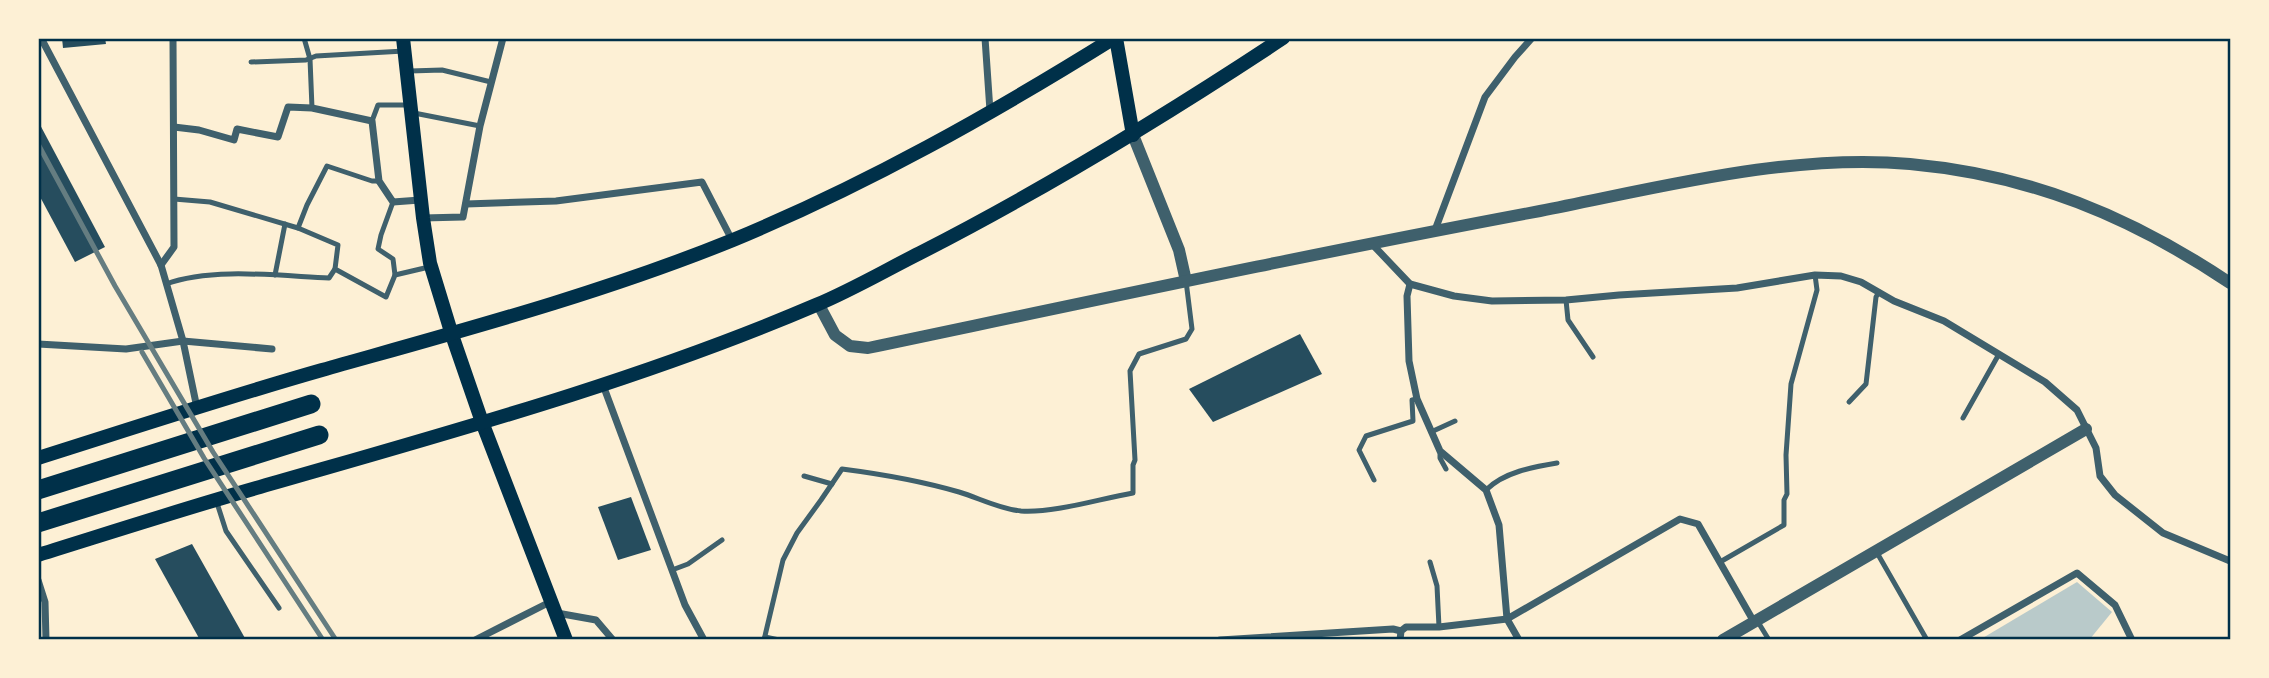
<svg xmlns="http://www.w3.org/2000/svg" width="2269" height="678" viewBox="0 0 2269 678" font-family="Spectral,serif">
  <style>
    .green { fill: #b9caca }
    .building { fill: #264d5e }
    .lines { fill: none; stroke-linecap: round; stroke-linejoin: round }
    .service { stroke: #3f606c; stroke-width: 5 }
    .minor { stroke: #3f606c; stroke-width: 7 }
    .tertiary { stroke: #3f606c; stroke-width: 12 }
    .secondary { stroke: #003049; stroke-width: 14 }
    .motorway { stroke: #003049; stroke-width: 19 }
    .rail { stroke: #657d81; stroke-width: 5 }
    .neatline { fill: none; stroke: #003049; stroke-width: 2.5 }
  </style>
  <rect width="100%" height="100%" fill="#fdf0d5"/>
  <path class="green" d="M2077 582 2112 612 2090 639H1981Z"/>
  <g class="building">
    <path d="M62 38H105L106 44 63 48Z"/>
    <path d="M38 121 105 247 75 262 38 193Z"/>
    <path d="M1300 334 1322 374 1213 422 1189 389Z"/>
    <path d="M631 497 651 550 618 560 598 507Z"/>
    <path d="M192 544 246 640H200L155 559Z"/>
  </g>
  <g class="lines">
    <g class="service">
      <path d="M304 38 310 59 312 108"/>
      <path d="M251 62 306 60 316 56 404 51"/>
      <path d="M410 71 442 70 491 82"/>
      <path d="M414 113 480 126"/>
      <path d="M372 121 378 105H410"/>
      <path d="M379 181H372L327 166 307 205 298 228 338 245 335 269 386 297 395 275 429 267"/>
      <path d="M174 199 210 202 298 228"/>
      <path d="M393 202 381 235 378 249 393 259 395 275"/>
      <path d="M275 275 285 224"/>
      <path d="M166 284C211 267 282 276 329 278L335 269"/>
      <path d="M1566 300 1568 320 1593 357"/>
      <path d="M1849 402 1866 384 1876 297 1879 292"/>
      <path d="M1963 418 1999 354"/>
      <path d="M1431 432 1455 421"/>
      <path d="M1440 451V458L1446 469"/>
      <path d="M804 476 832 484"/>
      <path d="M1374 480 1359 450 1366 436 1413 421 1412 400 1417 399"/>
      <path d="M1486 490C1504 472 1533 467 1557 463"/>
      <path d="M217 503 226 531 279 608"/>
      <path d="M1876 551 1927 640"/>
      <path d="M1430 562 1437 586 1439 627"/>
      <path d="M1720 562 1784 525V500L1787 494 1786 455 1791 384 1817 290 1815 275"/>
      <path d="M672 570 688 564 722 540"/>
      <path d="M1758 622 1769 640"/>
      <path d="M765 637 779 640"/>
      <path d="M764 640 783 560 797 533 821 500 842 469C881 474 921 481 959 492 979 498 999 509 1021 511 1056 513 1098 499 1133 493V465L1135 460 1130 371 1139 354 1186 339 1192 329 1186 281"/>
    </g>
    <g class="minor">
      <path d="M41 38 161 265 183 341 197 408"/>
      <path d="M985 38 990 111"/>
      <path d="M174 127 199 130 234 140 237 129 278 137 288 107 312 108 372 121 379 181 393 202 420 200"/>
      <path d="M466 204 556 201 702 182 732 240"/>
      <path d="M423 218 463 217 480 126 503 38"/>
      <path d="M1435 230 1485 97 1515 57 1532 38"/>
      <path d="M1372 244 1410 284 1454 296 1492 301 1566 300 1619 295 1737 288 1815 275 1841 276 1861 282 1894 301 1944 321 2045 382 2077 410 2096 448 2100 476 2115 495 2163 533 2230 561"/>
      <path d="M161 265 174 247 173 38"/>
      <path d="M1410 284 1407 296 1409 361 1417 399 1440 451 1486 490 1499 525 1507 619 1519 640"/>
      <path d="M38 344 126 349 183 341 272 349"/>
      <path d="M603 385 685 605 704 640"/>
      <path d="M38 580 45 602 46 640"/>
      <path d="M557 613 596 620 613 640"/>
      <path d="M475 640 552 601"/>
      <path d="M1220 640 1393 629 1401 631"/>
      <path d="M1400 640 1401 631 1406 627H1439L1507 619 1680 519 1698 524 1754 622"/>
      <path d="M1960 640 2077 573 2115 605 2132 640"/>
    </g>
    <g class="tertiary">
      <path d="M1133 135 1179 250 1186 281"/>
      <path d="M819 305 835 335 850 346 868 348C1092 301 1315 253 1540 211 1658 188 1789 153 1910 164 2031 175 2130 216 2230 283"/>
      <path d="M1723 640 2086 429"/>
    </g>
    <g class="secondary">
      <path d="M403 38 423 218 430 263 452 335 482 422 566 640"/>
      <path d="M1116 38 1133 135"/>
      <path d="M38 458C133 428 227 397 322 370 460 331 600 294 733 240 866 185 992 114 1114 38"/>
      <path d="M38 555C112 532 186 508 260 487 447 433 636 382 816 305 852 290 886 270 920 253 1045 189 1165 116 1283 38"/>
    </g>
    <g class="motorway">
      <path d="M38 490 311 404"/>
      <path d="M38 523 319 435"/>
    </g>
    <g class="rail">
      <path d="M38 144 115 286 213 452 336 640"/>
      <path d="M142 352 204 458 323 640"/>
    </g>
  </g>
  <rect width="2269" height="678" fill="none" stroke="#fdf0d5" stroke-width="80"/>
  <rect x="40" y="40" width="2189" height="598" class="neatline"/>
</svg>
